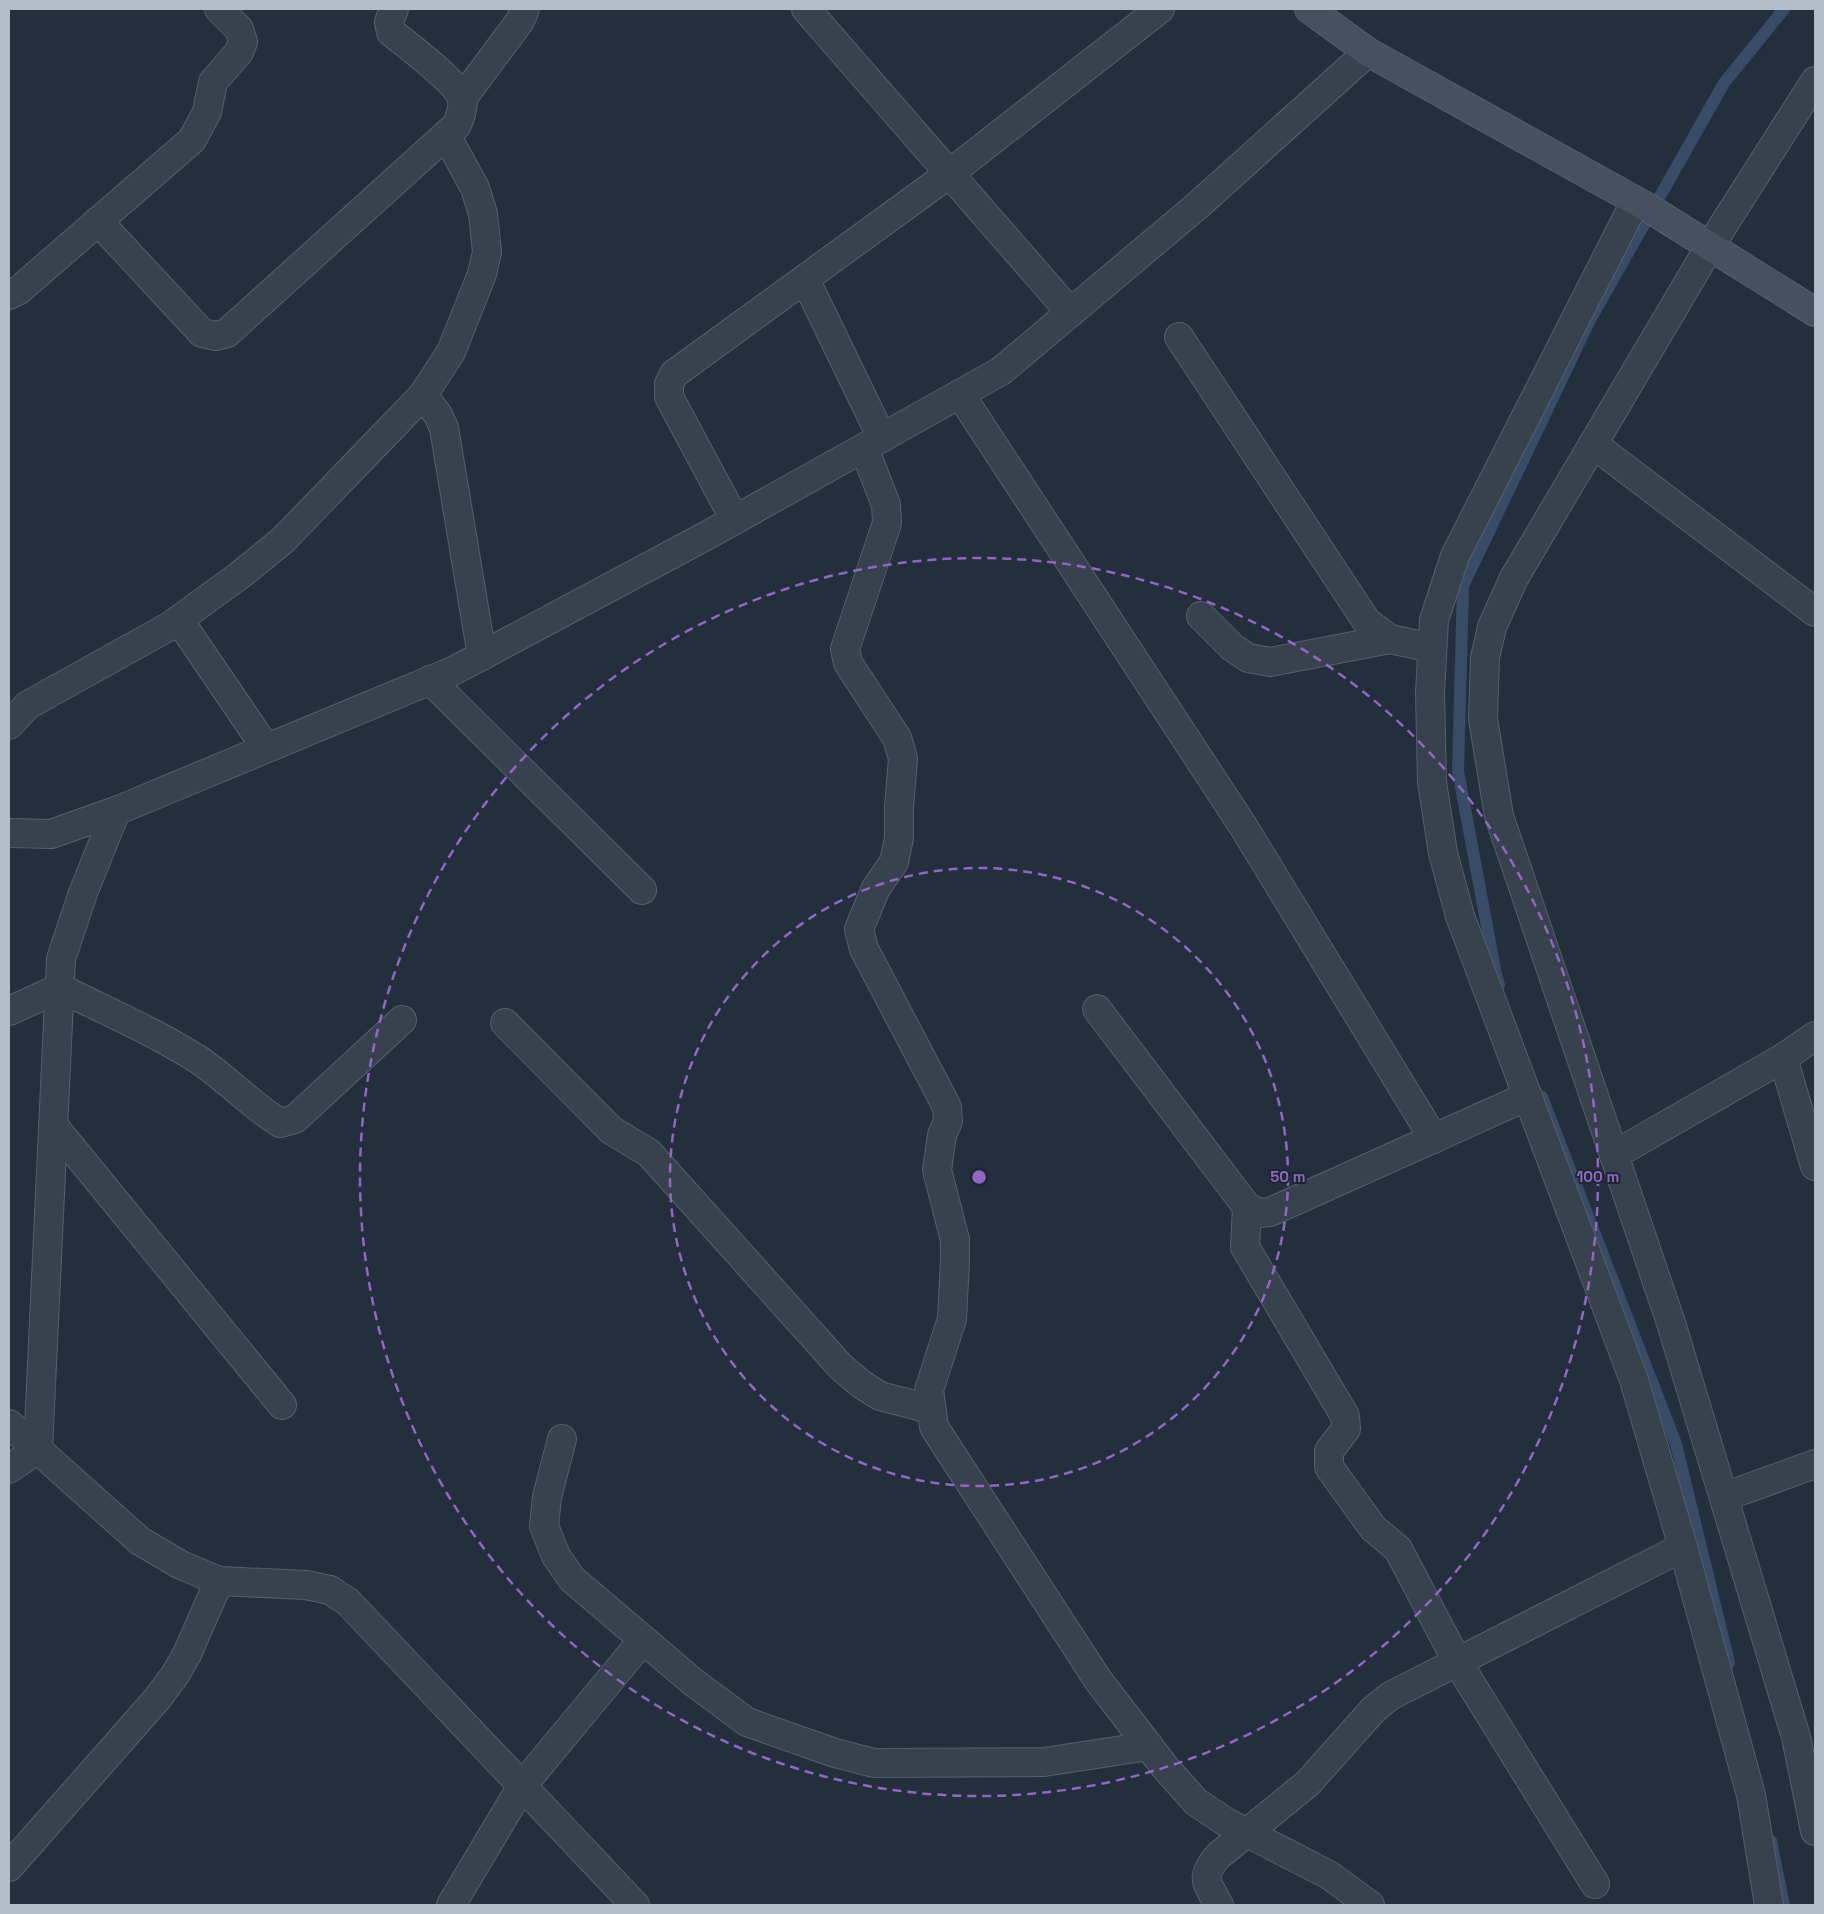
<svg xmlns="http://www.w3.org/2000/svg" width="1824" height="1914" viewBox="0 0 1824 1914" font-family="'Space Grotesk',sans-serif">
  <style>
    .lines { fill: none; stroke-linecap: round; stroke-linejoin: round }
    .stream { stroke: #394c67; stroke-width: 12 }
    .street-casing { stroke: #565f6c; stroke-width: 30 }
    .secondary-casing { stroke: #565f6c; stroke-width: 30 }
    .street { stroke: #38414e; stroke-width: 28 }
    .secondary { stroke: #465061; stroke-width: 28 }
    .ring { fill: none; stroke: #9266c3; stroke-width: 2.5; stroke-dasharray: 9 6 }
    .centre { fill: #9266c3; stroke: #1d2633; stroke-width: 2.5 }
    .ring-label { font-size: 15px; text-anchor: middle; font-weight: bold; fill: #9266c3; stroke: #1d2633; stroke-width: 4; stroke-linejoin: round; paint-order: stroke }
  </style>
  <rect width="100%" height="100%" fill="#242f3e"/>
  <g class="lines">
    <g class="stream">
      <path d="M1499 985 1496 975 1458 771 1463 586 1590 320 1724 83 1784 9"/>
      <path d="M1542 1097 1676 1444 1729 1663"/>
      <path d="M1771 1841 1784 1905"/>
    </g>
    <g class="street-casing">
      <g id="street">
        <path d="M806 9 1070 312"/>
        <path d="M1815 81 1710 246 1514 578 1492 627 1485 658 1483 719 1499 816 1671 1323 1796 1737 1815 1831"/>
        <path d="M462 99 520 21 525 9"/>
        <path d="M1635 202 1455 556 1434 620 1430 693 1432 782 1443 853 1460 916 1634 1380 1683 1547 1751 1795 1769 1905"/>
        <path d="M98 221 202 333 216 336 227 333 457 125C460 117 464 108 462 99 457 82 407 45 391 32L389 22 394 9"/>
        <path d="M805 279 882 438"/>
        <path d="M9 295 19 290 192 140 207 112 213 82 239 52 243 42 239 29 219 9"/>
        <path d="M1179 337 1367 622 1390 639 1432 648"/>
        <path d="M960 394 1243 826 1434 1139"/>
        <path d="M423 395 438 415 444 428 482 656"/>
        <path d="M1593 444 1815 612"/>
        <path d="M864 448 886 505 887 523 845 649 848 663 897 738 903 758 899 807V838L894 862 876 888 859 929 864 949 947 1107 948 1121 942 1135 937 1170 955 1240V1261L952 1319 929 1390 934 1427 1098 1680 1164 1766 1196 1802 1226 1822 1329 1875 1370 1905"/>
        <path d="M735 520 669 397V384L674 374 949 174 1160 9"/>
        <path d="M1201 616 1232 647 1248 658 1270 662 1390 639"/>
        <path d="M179 620 266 748"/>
        <path d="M430 680 642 890"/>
        <path d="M9 725 28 705 170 626 240 575 283 540 423 395 451 352 482 274 487 252 483 214 475 188 446 135"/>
        <path d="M9 833 51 834 116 811"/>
        <path d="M1097 1009 1247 1207 1259 1213 1270 1212 1528 1096"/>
        <path d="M9 1011 60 988C106 1011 155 1032 199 1060 227 1079 251 1105 280 1123L295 1119 402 1020"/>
        <path d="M505 1023 611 1130 649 1153 841 1367 861 1384 880 1396 930 1409"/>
        <path d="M1783 1058 1815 1166"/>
        <path d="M53 1125 282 1405"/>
        <path d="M1614 1155 1783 1058 1815 1036"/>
        <path d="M1247 1207 1245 1247 1345 1416 1346 1429 1329 1451V1467L1373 1528 1398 1549 1458 1663 1595 1884"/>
        <path d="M9 1424 140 1541 181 1565 219 1581 306 1585 330 1590 348 1602 635 1905"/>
        <path d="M562 1439 547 1497 544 1526 556 1556 572 1579 693 1682 747 1722 835 1753 874 1763 1044 1762 1149 1746"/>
        <path d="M9 1469 38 1449 61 959 83 893 116 811 455 670 704 537 1001 371 1197 206 1368 52"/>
        <path d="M1724 1497 1815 1464"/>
        <path d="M9 1867 157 1699 175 1675 187 1654 219 1581"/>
        <path d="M451 1905 522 1786 643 1640"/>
        <path d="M1219 1905C1207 1882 1199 1879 1218 1856L1308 1783 1373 1710 1390 1696 1683 1547"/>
      </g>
    </g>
    <g class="secondary-casing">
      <path id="secondary" d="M1309 9 1368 52 1647 207 1815 312"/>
    </g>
    <use href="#street" class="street"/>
    <use href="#secondary" class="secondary"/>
  </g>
  <g class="ring">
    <circle cx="979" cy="1177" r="309"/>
    <circle cx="979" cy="1177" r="619"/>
  </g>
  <circle cx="979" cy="1177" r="8" class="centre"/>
  <g class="ring-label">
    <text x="1288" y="1182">50 m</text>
    <text x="1598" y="1182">100 m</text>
  </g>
  <rect width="1824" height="1914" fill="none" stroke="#b4bcc9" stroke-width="20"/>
</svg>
